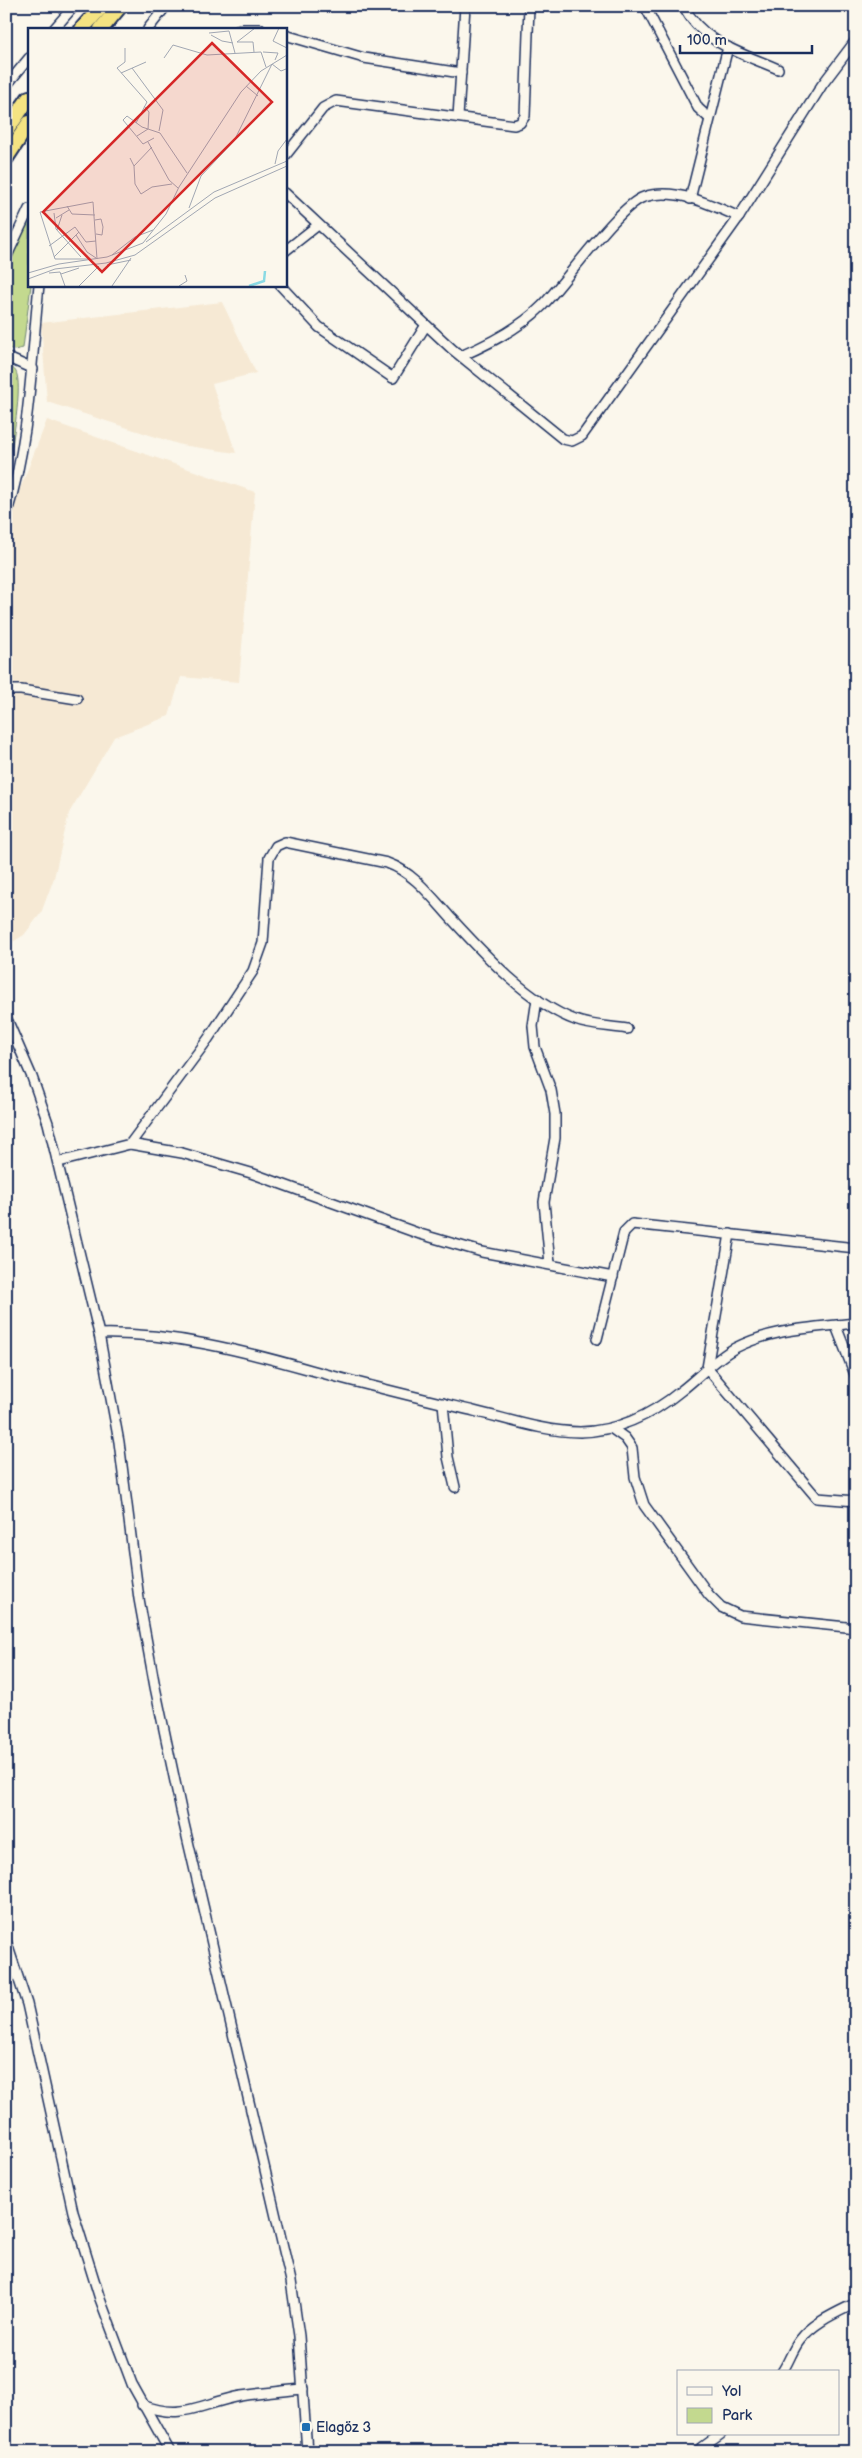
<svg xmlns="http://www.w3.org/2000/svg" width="862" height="2458" viewBox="0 0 862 2458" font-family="'Balsamiq Sans',sans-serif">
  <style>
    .built { fill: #f6e9d4 }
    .green { fill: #c3d98f; stroke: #6f8476 }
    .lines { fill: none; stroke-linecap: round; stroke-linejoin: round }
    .minor-casing { stroke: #1b2f5e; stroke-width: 12 }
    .trunk-casing { stroke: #1b2f5e; stroke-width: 18 }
    .minor { stroke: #fbf7ec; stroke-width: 9 }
    .trunk { stroke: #f4e382; stroke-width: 14 }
    .poi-dot { fill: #1f6fb2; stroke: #fbf7ec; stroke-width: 2 }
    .labels { text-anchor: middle; stroke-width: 4.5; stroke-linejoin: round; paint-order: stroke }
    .poi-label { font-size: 14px; fill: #1b2f5e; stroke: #fbf7ec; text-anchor: start }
    .inset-river { fill: none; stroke: #8adae4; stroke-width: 2.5 }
    .inset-road { fill: none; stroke: #a1a7b3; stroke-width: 1 }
    .view { fill: #d62828; fill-opacity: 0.15; stroke: #d62828; stroke-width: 2.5 }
    .inset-edge { fill: none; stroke: #1b2f5e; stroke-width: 2.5 }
  </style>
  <rect width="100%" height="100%" fill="#fbf7ec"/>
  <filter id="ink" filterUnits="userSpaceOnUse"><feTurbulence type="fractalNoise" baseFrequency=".02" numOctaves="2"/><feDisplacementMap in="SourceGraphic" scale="10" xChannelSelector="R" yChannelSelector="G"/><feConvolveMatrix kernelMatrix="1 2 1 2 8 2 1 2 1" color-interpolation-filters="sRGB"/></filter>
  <g filter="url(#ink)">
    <g class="built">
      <path d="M222 302 256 373 212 384 236 453 181 445 47 402 41 323Z"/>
      <path d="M47 420 255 492 239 682 181 677 169 716 114 737 69 813 54 878 41 913 24 935 6 946V525Z"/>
    </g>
    <g class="green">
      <path d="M29 213V285H31L23 348 14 350 6 347V263Z"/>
      <path d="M6 365C11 367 16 369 17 375 22 392 11 455 6 475Z"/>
    </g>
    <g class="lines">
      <g class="minor-casing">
        <g id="minor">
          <path d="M645 6 698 108 709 118"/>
          <path d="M684 6C701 43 744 54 778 69"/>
          <path d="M54 29 74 6"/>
          <path d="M148 29 166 6"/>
          <path d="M240 29H260"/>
          <path d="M285 35 364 58 461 73"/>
          <path d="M6 86 29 58"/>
          <path d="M458 117 465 6"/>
          <path d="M285 156 323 108 336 101 514 125 520 123 525 116 529 6"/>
          <path d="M285 193 452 349 563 439 572 441 582 436 739 217 822 85 856 40"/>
          <path d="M690 199 728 47"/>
          <path d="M285 251 318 225"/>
          <path d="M6 258 29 209"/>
          <path d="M280 285 319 327 393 378 426 325"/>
          <path d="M461 356C489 344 520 328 542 306 565 283 619 205 644 197 674 187 713 205 739 217"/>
          <path d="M6 357 33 369"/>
          <path d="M6 516C30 441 31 363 39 285"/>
          <path d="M6 690H21L77 699"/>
          <path d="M537 999 533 1026 535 1047 551 1090 555 1114V1138L544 1202 550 1264"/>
          <path d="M6 1017 32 1077 48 1123 99 1334 119 1442 139 1599 155 1687 184 1824 291 2281 299 2336 307 2452"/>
          <path d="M130 1144 208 1039 253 971 263 943 269 858 276 846 285 842 387 863C413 872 431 896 449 916 483 953 527 1002 575 1020 590 1026 610 1026 627 1029"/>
          <path d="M59 1162 130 1144 182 1153 251 1173 420 1234 482 1252 613 1277"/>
          <path d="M730 1234 707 1368 817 1498 856 1501"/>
          <path d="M836 1326 856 1377"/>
          <path d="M99 1334C170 1332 244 1351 311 1370 365 1385 420 1398 474 1411 508 1419 545 1432 580 1432 618 1431 653 1414 682 1390 700 1376 715 1359 735 1348 774 1328 814 1328 856 1323"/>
          <path d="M597 1339 624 1232 632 1224 856 1248"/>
          <path d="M443 1403 448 1457 455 1487"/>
          <path d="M611 1428 625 1438 632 1448 635 1477 644 1505 709 1595 721 1607 740 1616 856 1628"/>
          <path d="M6 1941 27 2004 73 2212 100 2299 132 2384 170 2452"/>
          <path d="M782 2372C789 2362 792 2350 800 2340 814 2322 836 2313 856 2303"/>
          <path d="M142 2405C184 2421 201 2403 241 2396 261 2393 282 2391 303 2389"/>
          <path d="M696 2452 721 2434"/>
        </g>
      </g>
      <g class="trunk-casing">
        <g id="trunk">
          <path d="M82 29 102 6"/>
          <path d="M101 29 120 6"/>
          <path d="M6 131 29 98"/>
          <path d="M6 158 29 123"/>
        </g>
      </g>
      <use href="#minor" class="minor"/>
      <use href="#trunk" class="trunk"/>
    </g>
  </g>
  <rect class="poi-dot" x="301" y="2422" width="10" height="10" rx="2.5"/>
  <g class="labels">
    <g class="poi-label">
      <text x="316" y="2432">Elagöz 3</text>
    </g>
  </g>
  <g transform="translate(28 28)">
    <rect width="259" height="259" fill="#fbf7ec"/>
    <path class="inset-river" d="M221 258 236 253 237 243"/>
    <path class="inset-road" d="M251 0 245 13 259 20M181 5 201 3 207 25M183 7 194 13 205 15M209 14H225L226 24M209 14 227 0M97 20V34L89 40 119 74 108 95M235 24 250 25 247 32M136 30 145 17 179 27 233 24 238 39M244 36 253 43 258 41M104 40 135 82 131 103M93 45 118 34M218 58 230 68M109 108 120 101 121 84 116 78M126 110 115 116 95 92 99 88 114 99 132 105 159 145M120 114 141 152 150 160M102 130 106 138 107 156 113 166 124 159 144 156M247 136 250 123 259 111M106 138 124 119M39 178 44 186 67 187M161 180 173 148 206 113 244 36M26 185 28 201 53 229M28 190 41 182M67 192 73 191 75 199 74 207 68 206M29 202 34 187M48 207 59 224 68 230M118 214 186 164 259 133M21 218 47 199 58 214 68 213M84 227 107 209 125 202M26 229 51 204M61 231H27L12 184 65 174 69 231M79 237 103 232M0 245 31 236 79 229 115 215 138 186 151 159 213 64 233 43 259 27M21 245 32 244 37 258M33 246 51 240M0 251 27 241 78 235 107 227 187 170 259 138M51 258 71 238M84 258 103 230M151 258 159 253 157 247"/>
    <path class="view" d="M184 15 244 74 74 244 15 184Z"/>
    <rect width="259" height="259" class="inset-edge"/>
  </g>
  <rect width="862" height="2458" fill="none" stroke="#fbf7ec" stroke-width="25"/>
  <rect x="12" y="12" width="837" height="2433" fill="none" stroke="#1b2f5e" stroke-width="2" filter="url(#ink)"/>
  <rect x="677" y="2370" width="162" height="65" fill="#fbf7ec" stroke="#a1a7b3"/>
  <rect x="687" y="2387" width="25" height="8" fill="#fbf7ec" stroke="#a1a7b3"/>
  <text x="722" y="2396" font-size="15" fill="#1b2f5e">Yol</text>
  <rect x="687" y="2408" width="25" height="15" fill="#c3d98f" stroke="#a1a7b3"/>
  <text x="722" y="2420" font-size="15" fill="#1b2f5e">Park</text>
  <path d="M680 45v8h132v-8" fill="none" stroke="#1b2f5e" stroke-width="2.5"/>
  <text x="687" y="45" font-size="15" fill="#1b2f5e" stroke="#fbf7ec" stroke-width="4" paint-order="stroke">100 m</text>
</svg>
